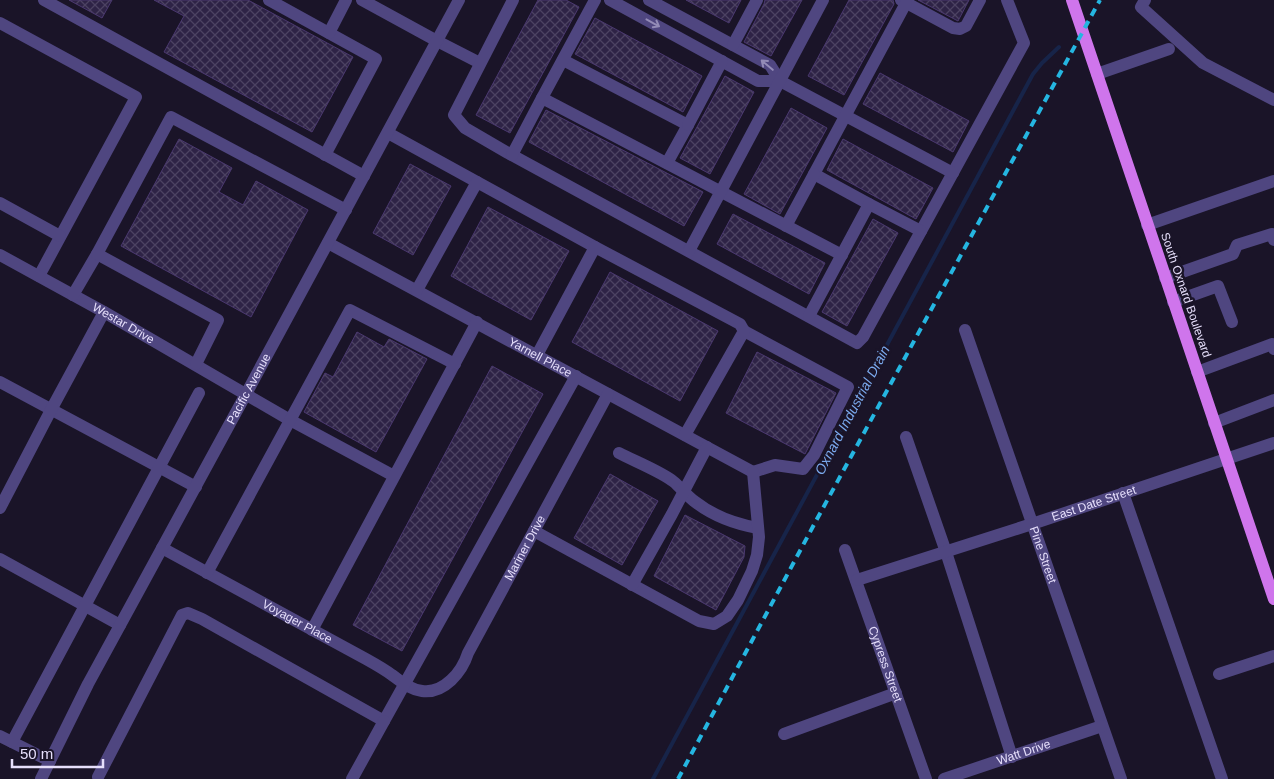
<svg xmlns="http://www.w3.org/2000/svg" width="1274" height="779" viewBox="0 0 1274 779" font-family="Helvetica,sans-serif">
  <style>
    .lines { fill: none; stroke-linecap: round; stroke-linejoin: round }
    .stream { stroke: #172449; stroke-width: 4 }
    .building { fill: url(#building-cross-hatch); stroke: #4a386f }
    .minor { stroke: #4f4680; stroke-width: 12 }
    .major { stroke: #cf75ec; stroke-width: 12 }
    .rail { stroke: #25b6e1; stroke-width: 4; stroke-dasharray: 8 6; stroke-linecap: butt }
    .oneway { stroke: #938bb7 }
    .labels { text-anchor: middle; stroke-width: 5; stroke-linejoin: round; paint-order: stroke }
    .street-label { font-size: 12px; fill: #e6dffb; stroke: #1a1428 }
    .water-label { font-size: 14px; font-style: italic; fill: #7ba9ed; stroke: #1a1428 }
  </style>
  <defs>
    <pattern id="building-cross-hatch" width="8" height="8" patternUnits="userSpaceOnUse" patternTransform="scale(1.25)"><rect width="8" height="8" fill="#2e2346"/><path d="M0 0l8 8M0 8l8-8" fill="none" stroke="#4c4262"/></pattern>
  </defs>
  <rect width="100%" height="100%" fill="#1a1428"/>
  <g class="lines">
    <path class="stream" d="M653 779 1033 74 1042 63 1059 47"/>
  </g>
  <g class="building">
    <path d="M69 0H112L102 18Z"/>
    <path d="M154 0H248L353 57 312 132 164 52 184 16Z"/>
    <path d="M538 0H566L579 7 510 133 476 115Z"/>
    <path d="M686 0H741L729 23Z"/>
    <path d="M765 0H802L771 56 744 42 764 4Z"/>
    <path d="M849 0H893L894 4 844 95 808 76Z"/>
    <path d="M918 0H969L958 21Z"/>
    <path d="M595 18 702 76 683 112 575 54Z"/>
    <path d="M880 73 969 121 953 152 863 104Z"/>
    <path d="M725 76 754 92 710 174 680 158Z"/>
    <path d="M791 108 827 128 780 214 744 194Z"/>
    <path d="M546 110 703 192 684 226 529 142Z"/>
    <path d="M179 139 232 168 219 192 243 205 256 181 308 210 251 317 121 246Z"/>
    <path d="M843 139 933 188 916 219 827 170Z"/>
    <path d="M410 164 451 186 413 255 373 233Z"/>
    <path d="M488 207 569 251 531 320 451 276Z"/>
    <path d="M733 214 825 263 809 294 717 244Z"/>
    <path d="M873 219 898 233 847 326 822 312Z"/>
    <path d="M610 272 718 331 680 401 572 342Z"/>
    <path d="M357 332 384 347 389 339 427 359 376 452 304 412 325 373 333 377Z"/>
    <path d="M757 352 836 393 805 454 726 413Z"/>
    <path d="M492 366 543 394 402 651 353 625Z"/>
    <path d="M610 474 658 501 622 565 574 538Z"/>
    <path d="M685 515 745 546 744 557 716 610 654 576Z"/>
  </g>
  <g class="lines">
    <g class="minor">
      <path d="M44 0 364 176"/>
      <path d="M269 0 376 59 325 155"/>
      <path d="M362 0 437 41 480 63"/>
      <path d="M513 0 454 115 465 128 508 153 857 343 863 337 1024 43 1007 0"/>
      <path d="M610 0 758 81H780L770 65 649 0"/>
      <path d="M901 0 953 28 960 29 966 26 980 0"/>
      <path d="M1145 0 1141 7 1203 63 1274 100"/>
      <path d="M0 23 136 97 39 276"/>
      <path d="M329 33 346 0"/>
      <path d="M733 45 757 0"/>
      <path d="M563 60 688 125 667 163"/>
      <path d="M1097 74 1169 49"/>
      <path d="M780 81 953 173"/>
      <path d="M542 98 595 0"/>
      <path d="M688 125 722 61"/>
      <path d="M388 133 477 182"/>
      <path d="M512 155 542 98 842 255"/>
      <path d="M0 203 60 236"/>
      <path d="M869 204 814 174 906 3"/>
      <path d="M1147 225 1274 181"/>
      <path d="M786 226 814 174"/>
      <path id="s1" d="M328 243 753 472"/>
      <path d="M689 251 823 0"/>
      <path id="s2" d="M0 255 104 312 290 420 394 476"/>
      <path d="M1165 278 1233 254 1237 245 1272 234 1274 240"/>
      <path d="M417 290 477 182 595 247"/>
      <path d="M73 295 97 254"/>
      <path d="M1173 302 1218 286 1232 322"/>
      <path d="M809 316 869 204 921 231"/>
      <path id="s3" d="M965 330 1121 779"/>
      <path d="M744 331 848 387 814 455 803 469 775 465 753 472"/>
      <path d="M537 355 595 247 740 324 744 331 685 435"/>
      <path d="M196 364 218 320 97 254 171 117 346 210"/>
      <path d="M1197 372 1272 344 1274 349"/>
      <path d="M0 382 196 487"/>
      <path d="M1214 423 1274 400"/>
      <path d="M906 437 946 552 1012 757"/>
      <path d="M619 453C634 461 662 472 674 482 681 488 687 496 694 501 713 516 735 524 758 528"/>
      <path d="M1123 493 1222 779"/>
      <path d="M0 508 51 410 104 312"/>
      <path d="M534 531 699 621 714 624 727 616 738 600 752 571 757 555 759 537 753 472"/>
      <path id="s4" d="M162 548C230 585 298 622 366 659 375 664 384 669 392 675 402 682 409 689 422 691 444 694 462 672 468 653L608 394"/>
      <path id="s5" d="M845 550 926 779"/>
      <path d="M0 559 120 625"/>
      <path d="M207 573 350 310 455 364"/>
      <path id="s6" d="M857 580 1032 524 1274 443"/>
      <path d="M632 585 672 514 707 447"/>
      <path d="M312 630 477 322"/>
      <path d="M1219 674 1274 656"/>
      <path d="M784 734 896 693"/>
      <path d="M0 736 50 761"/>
      <path d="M12 742 199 393"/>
      <path d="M98 777 182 615 188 613 202 619 384 721 576 376"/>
      <path id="s7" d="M41 779 88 684 246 394 459 0"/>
      <path d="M352 779 384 721"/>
      <path id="s8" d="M944 779 1102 726"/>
    </g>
    <path class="major" d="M1072 0 1274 599"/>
    <path class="rail" d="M678 779 817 519 1100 0"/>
  </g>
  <defs><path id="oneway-shaft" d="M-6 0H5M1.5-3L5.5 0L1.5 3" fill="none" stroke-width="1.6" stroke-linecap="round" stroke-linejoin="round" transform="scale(1.25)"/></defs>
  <g class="oneway">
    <use href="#oneway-shaft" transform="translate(653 23) rotate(29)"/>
    <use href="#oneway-shaft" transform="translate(767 65) rotate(-140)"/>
  </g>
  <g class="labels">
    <g class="street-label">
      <text transform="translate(1186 295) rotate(71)" y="4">South Oxnard Boulevard</text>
      <text dy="4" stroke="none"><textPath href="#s2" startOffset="141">Westar Drive</textPath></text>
      <text dy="4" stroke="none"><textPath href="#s1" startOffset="241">Yarnell Place</textPath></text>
      <text dy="4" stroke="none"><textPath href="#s7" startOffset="442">Pacific Avenue</textPath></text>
      <text dy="4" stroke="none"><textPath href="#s6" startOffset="249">East Date Street</textPath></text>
      <text dy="4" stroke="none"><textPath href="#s4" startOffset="481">Mariner Drive</textPath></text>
      <text dy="4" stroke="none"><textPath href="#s3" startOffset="238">Pine Street</textPath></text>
      <text dy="4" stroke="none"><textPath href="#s4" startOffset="154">Voyager Place</textPath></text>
      <text dy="4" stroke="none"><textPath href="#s5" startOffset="121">Cypress Street</textPath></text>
      <text dy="4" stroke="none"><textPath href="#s8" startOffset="84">Watt Drive</textPath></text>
    </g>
    <g class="water-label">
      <text transform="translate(852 410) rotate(-62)" y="5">Oxnard Industrial Drain</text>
    </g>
  </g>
  <path d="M12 759v8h91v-8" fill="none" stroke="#e6dffb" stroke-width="2.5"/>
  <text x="20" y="759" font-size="15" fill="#e6dffb" stroke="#1a1428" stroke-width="4" paint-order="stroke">50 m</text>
</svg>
